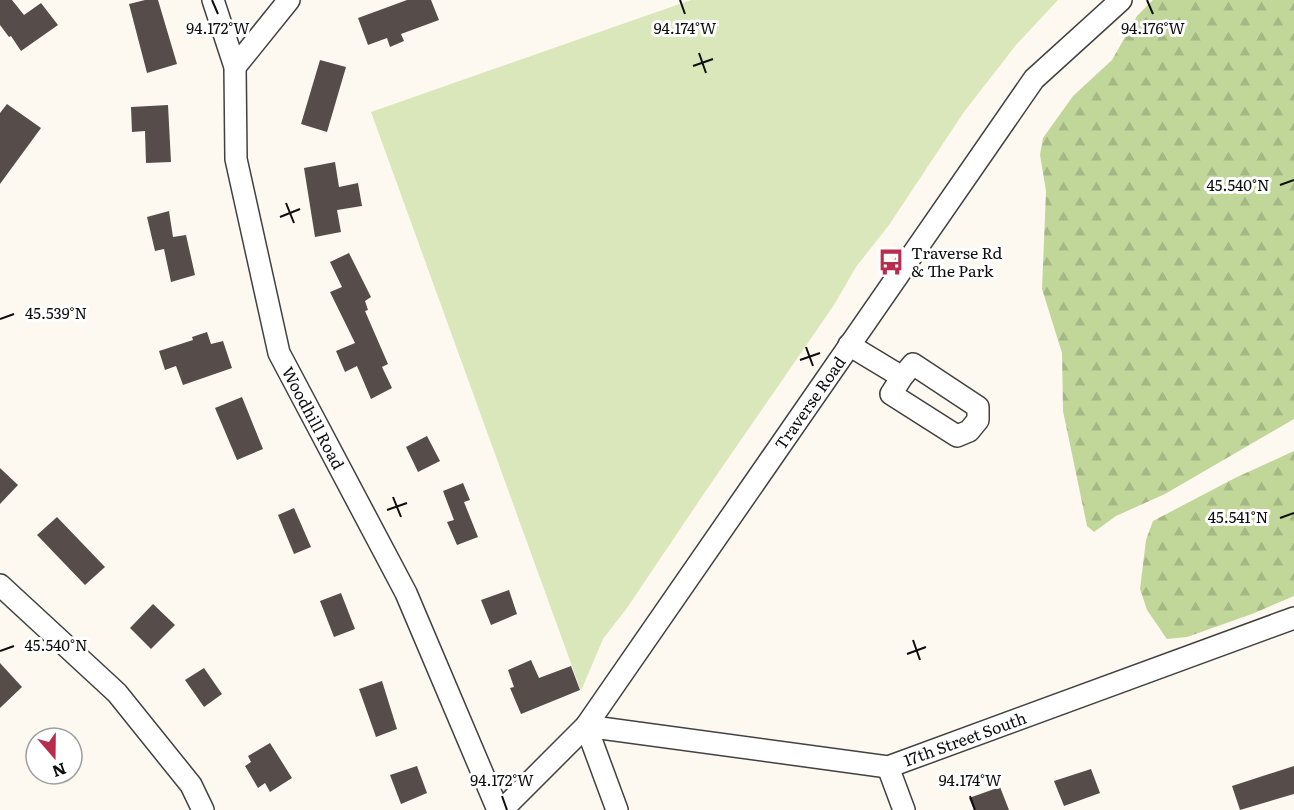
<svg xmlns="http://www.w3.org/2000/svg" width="1294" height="810" viewBox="0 0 1294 810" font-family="Literata,serif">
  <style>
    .forest { fill: url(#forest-firs) }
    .park { fill: #dae7ba }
    .building { fill: #564d4b }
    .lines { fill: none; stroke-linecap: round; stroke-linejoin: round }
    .minor-casing { stroke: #414141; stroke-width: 24 }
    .minor { stroke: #fff; stroke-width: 21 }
    .ticks { fill: none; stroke: #0e0e0e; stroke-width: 2 }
    .labels { text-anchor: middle; stroke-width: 6; stroke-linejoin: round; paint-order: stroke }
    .poi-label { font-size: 16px; fill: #0e0e0e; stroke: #fff; text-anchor: start }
    .street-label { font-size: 16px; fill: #0e0e0e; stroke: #fff }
    .ticks-label { font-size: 15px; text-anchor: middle; fill: #0e0e0e; stroke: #fff; stroke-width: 6; stroke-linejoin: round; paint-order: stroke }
  </style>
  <defs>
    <pattern id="forest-firs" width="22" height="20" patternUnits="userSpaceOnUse" patternTransform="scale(1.5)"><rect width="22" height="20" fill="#c1d79a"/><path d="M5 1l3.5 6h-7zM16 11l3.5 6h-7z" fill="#a5b784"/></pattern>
  </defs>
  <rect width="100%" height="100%" fill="#fef9f0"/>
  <g class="forest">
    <path d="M1153 0H1294V419L1165 494 1116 516 1094 532 1087 526 1063 411 1062 353 1042 289 1046 191 1040 155 1043 138 1073 96 1112 60 1137 16Z"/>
    <path d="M1294 451V596L1252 614 1187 637 1167 639 1147 610 1140 589 1146 540 1153 521 1235 478Z"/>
  </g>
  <path class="park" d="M691 0H1058L1016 45 964 112 889 225 856 267 834 305 703 495 627 608 603 639 581 691 371 112Z"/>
  <g class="building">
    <path d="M0 0H12L24 15 41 3 58 25 21 51 11 36 9 37 0 25Z"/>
    <path d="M145 0H158L177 64 147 73 129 4Z"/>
    <path d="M407 0H431L439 20 401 34 404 41 390 47 387 38 368 45 358 18Z"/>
    <path d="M320 60 346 67 327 132 301 124Z"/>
    <path d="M7 104 41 128 0 184V113Z"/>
    <path d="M168 105 171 162 146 163 145 131 132 132 131 107Z"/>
    <path d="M335 162 339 187 358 183 362 206 337 210 341 232 315 237 304 168Z"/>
    <path d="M169 211 173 237 186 235 195 275 171 282 164 249 155 251 147 217Z"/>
    <path d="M349 253 371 297 365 301 368 310 365 311 388 364 382 367 392 388 371 399 357 366 345 372 336 351 355 343 330 292 342 287 330 262Z"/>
    <path d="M207 332 211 344 223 341 232 368 183 385 176 366 165 370 159 351 193 340 192 337Z"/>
    <path d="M242 397 263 449 237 460 215 408Z"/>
    <path d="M427 436 440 461 418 472 406 447Z"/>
    <path d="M0 468 18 485 0 504Z"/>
    <path d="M463 483 470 500 464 502 478 537 457 545 447 522 454 520 443 491Z"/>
    <path d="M294 508 311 547 294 554 278 515Z"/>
    <path d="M57 517 105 567 85 585 37 535Z"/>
    <path d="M509 590 517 614 491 625 481 600Z"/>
    <path d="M341 593 355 629 334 637 320 601Z"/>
    <path d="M153 604 175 625 151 649 130 628Z"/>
    <path d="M531 660 539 678 571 666 580 690 521 714 510 688 514 687 508 670Z"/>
    <path d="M0 663 22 687 0 708Z"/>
    <path d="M204 668 222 694 204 707 185 680Z"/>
    <path d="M382 681 397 729 376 737 359 689Z"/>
    <path d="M270 743 292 778 270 792 265 783 258 788 245 766 251 762 248 756Z"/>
    <path d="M417 766 427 793 401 804 390 775Z"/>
    <path d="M1294 766V794L1240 810 1232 786Z"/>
    <path d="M1091 769 1100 793 1064 806 1054 781Z"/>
    <path d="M1000 787 1009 810H974L969 798Z"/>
  </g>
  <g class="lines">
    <g class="minor-casing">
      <g id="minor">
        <path d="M213 0 235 67 236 159 279 353 406 593 498 810"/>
        <path d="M235 67 289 0"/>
        <path d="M849 345 902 377 913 364 978 407V420L969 431 957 436 891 394 902 377"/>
        <path d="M0 585 117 693 191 785 203 810"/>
        <path d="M888 767 904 810"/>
        <path d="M502 810 586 726 1034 79 1121 0"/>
        <path d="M617 810 586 726 888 767 1294 618"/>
      </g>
    </g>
    <use href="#minor" class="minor"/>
  </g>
  <path class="ticks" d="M212 0 218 14M680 0 685 14M1147 0 1153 14M699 53 706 73M693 66 713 59M1280 185 1294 180M286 203 294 223M280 217 300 209M0 319 14 314M806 347 813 366M800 360 820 353M393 497 401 517M387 510 407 503M1280 518 1294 513M913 640 920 660M0 651 14 646M907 654 926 647M502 796 507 810M970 796 975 810"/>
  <defs>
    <g id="bus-bare" transform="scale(2.07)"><path d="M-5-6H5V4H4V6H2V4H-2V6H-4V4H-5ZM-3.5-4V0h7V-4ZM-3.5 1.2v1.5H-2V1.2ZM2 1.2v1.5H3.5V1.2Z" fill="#b82c4d" stroke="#fff" stroke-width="2.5" paint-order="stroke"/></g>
  </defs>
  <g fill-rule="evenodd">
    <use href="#bus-bare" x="891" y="262"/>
  </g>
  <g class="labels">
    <g class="poi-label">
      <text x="911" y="259">Traverse Rd<tspan x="911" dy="18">&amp; The Park</tspan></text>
    </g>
    <g class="street-label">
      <text transform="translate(810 403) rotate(-55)" y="6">Traverse Road</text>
      <text transform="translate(313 418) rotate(62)" y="6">Woodhill Road</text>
      <text transform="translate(965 739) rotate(-20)" y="6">17th Street South</text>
    </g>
  </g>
  <g class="ticks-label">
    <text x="218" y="34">94.172°W</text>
    <text x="685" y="34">94.174°W</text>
    <text x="1153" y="34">94.176°W</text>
    <text x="1238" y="191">45.540°N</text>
    <text x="56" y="319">45.539°N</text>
    <text x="1238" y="523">45.541°N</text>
    <text x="56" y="651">45.540°N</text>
    <text x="502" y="786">94.172°W</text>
    <text x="970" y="786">94.174°W</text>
  </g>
  <g transform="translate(54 756) rotate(160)"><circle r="28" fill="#ffffff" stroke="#9f9f9f" stroke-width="1.5"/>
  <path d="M0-4.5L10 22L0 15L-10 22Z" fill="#b82c4d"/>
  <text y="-9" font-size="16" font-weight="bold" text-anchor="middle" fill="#0e0e0e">N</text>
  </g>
</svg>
